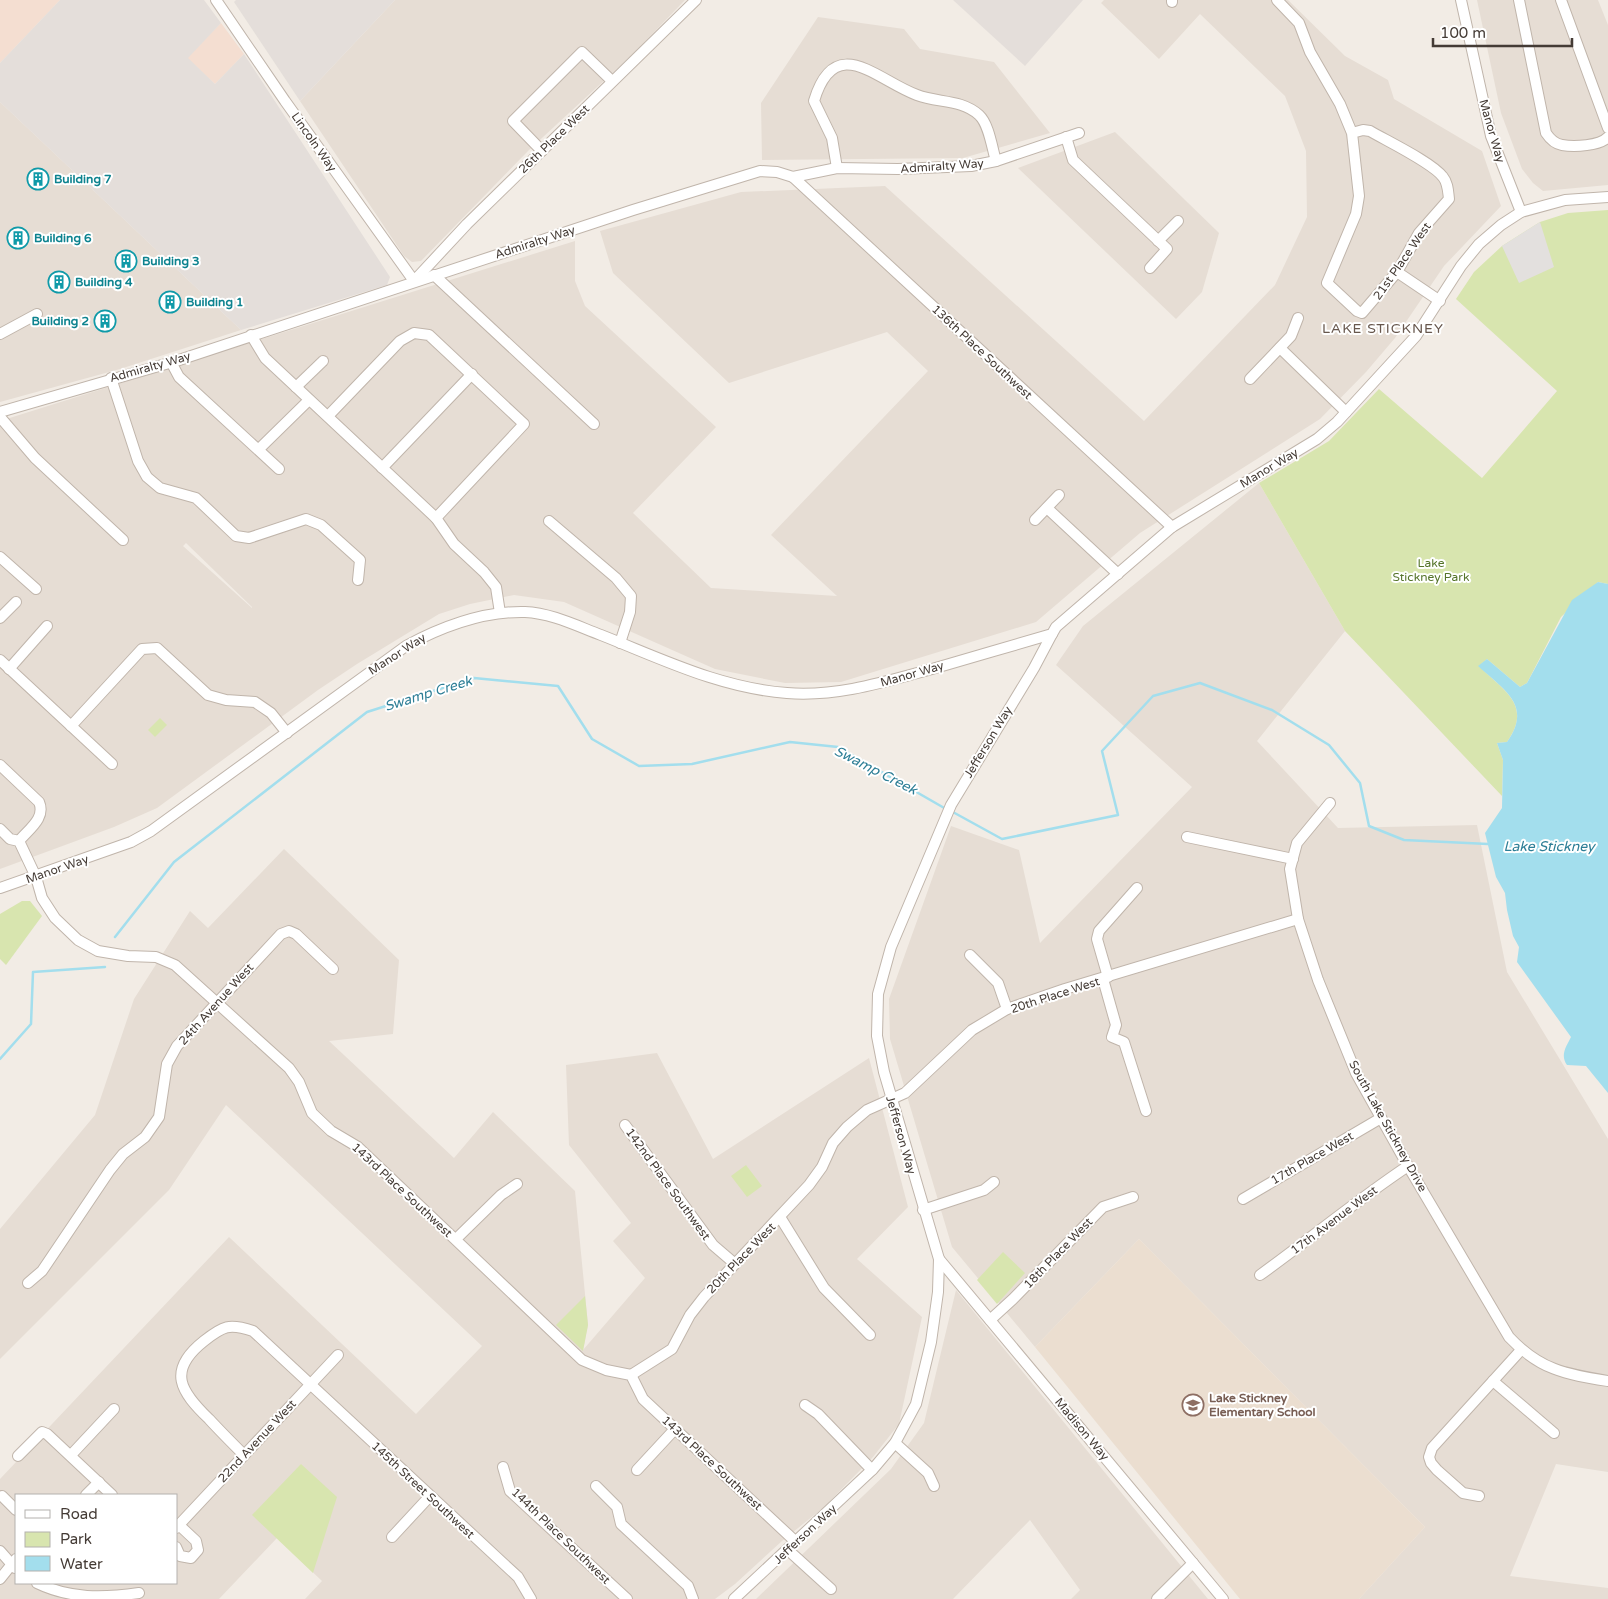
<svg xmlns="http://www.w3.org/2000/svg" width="1608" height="1599" viewBox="0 0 1608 1599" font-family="'Varela Round',sans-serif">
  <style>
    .residential { fill: #e6ddd4; fill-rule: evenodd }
    .commercial { fill: #f4ded1 }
    .industrial { fill: #e4deda }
    .education { fill: #ebded0 }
    .green { fill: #d8e5af }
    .parking { fill: #e3e0de }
    .water { fill: #a3deed }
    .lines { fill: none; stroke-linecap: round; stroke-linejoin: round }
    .stream { stroke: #a3deed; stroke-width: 2.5 }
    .minor-casing { stroke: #c0b5ab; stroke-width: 12 }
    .minor { stroke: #fff; stroke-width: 10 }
    .labels { text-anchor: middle; stroke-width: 4; stroke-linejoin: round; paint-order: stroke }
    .street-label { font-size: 12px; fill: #443b35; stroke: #fff }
    .culture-label { font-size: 12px; font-weight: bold; fill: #0d838f; stroke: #fff; text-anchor: start }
    .park-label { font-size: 12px; fill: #55742b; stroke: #fff }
    .education-label { font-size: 12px; font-weight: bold; fill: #785e54; stroke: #fff; text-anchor: start }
    .neighbourhood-label { font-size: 14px; letter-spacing: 1px; fill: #67574d; stroke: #fff }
    .water-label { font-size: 14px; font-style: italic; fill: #2d7e96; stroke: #fff }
  </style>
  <rect width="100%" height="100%" fill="#f2ece5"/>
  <g class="residential">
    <path d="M395 0H685L635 52 529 150 421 261 412 262 404 256 300 101Z"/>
    <path d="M1104 0H1288L1345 56 1388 80 1394 99 1482 151 1501 206 1444 266 1395 338 1366 372 1320 419 1140 533 1036 622 841 682 785 683 715 669 564 602 514 595 470 604 439 614 357 664 318 690 157 808 114 827 0 869V421L575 241V281L585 306 716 427 633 513 711 588 837 596 771 535 928 371 887 332 729 383 613 273 600 231 741 192 885 186 1144 421 1275 285 1307 217 1306 151 1285 96 1200 14 1159 59 1101 3ZM186 543 252 607V608L183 546Z"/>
    <path d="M1477 0H1598L1608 25V185L1543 191 1533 183 1522 169 1501 113Z"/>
    <path d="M818 17 904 29 920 49 994 62 1050 133 963 158 762 160 761 103Z"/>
    <path d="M0 102 241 330 120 369 0 402Z"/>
    <path d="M1115 132 1219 233 1202 292 1176 319 1018 168Z"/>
    <path d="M1259 483 1345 631 1257 741 1338 828 1477 825 1507 972 1608 1139V1472L1556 1464 1510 1576 1608 1588V1599H1359L1425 1527 1139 1239 1035 1347 952 1247 890 1039 889 999 951 826 1019 850 1040 943 1192 787 1056 665 1083 626Z"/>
    <path d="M284 849 399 960 393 1034 329 1041 454 1158 493 1112 575 1191 588 1325 583 1350 645 1278 613 1241 631 1223 569 1145 566 1065 657 1053 713 1159 869 1058 908 1207 857 1259 922 1317 899 1424 873 1457 824 1507 782 1541 735 1584 715 1599H305L322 1581 277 1538 219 1599H0V1479L229 1237 416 1414 482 1346 226 1105 169 1190 0 1359V1229L95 1115 134 999 190 911 208 928ZM16 1495H176V1583H16Z"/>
    <path d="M956 1290 1208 1599H1071L1080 1590 1030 1520 953 1599H756L891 1469 924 1423Z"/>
  </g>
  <g class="commercial">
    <path d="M0 0H60L0 63Z"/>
    <path d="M221 23 244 54 215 84 187 58Z"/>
  </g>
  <g class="industrial">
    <path d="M60 0H204L221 23 188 58 215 84 244 54 390 277 387 285 241 330 0 102V63Z"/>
    <path d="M236 0H395L300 101 234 2Z"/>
    <path d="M953 0H1083L1025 66Z"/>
  </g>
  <path class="education" d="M1139 1239 1425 1527 1359 1599H1240L1035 1347Z"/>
  <g class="green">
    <path d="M1608 210V584L1598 582 1561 617 1527 683 1520 687 1487 659 1479 666C1504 691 1533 705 1507 742L1497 743 1503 760 1502 796 1345 631 1259 483 1329 441 1379 389 1482 478 1557 391 1456 299 1474 272 1502 246 1540 222 1568 213Z"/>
    <path d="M160 718 167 725 155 737 148 730Z"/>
    <path d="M22 901H30L42 916 6 965 0 959V914Z"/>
    <path d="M746 1165 762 1186 747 1197 731 1176Z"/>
    <path d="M1003 1252 1025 1273 997 1304 977 1280Z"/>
    <path d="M585 1296 588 1325 583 1351 556 1325Z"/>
    <path d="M301 1464 337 1497 313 1573 252 1515Z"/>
  </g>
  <path class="parking" d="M1540 222 1554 267 1519 283 1502 246Z"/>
  <path class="water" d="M1598 582 1608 584V1093L1586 1066 1567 1065C1560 1055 1566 1047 1571 1037L1517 962 1519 947 1513 936 1507 910 1505 893 1496 877 1485 833 1502 808 1503 760 1497 743 1507 742C1533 705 1504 690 1478 666L1487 659 1520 687 1527 683 1572 600Z"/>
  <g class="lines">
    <g class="stream">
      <path d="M951 811 1002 839 1118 815 1102 751 1153 696 1200 683 1272 710 1329 745 1360 783 1369 826 1404 840 1488 844"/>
      <path d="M115 937 174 862 367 712 474 678 558 686 592 739 639 766 692 764 790 742 838 747 946 809"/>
      <path d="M0 1059 31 1024 33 972 105 967"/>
    </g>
    <g class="minor-casing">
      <g id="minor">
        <path d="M216 0 285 101 414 281 467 224 696 0"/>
        <path d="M1277 0 1299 23 1310 52 1340 104 1352 133 1359 196 1356 214 1327 283 1357 311 1362 313 1397 272 1419 233 1449 199C1448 191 1448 183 1443 177 1433 163 1387 141 1370 131L1363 130 1352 133"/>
        <path d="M1461 0 1491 136 1521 212"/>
        <path d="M1519 0 1546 133C1550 139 1555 144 1562 145 1574 147 1600 146 1608 137"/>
        <path d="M1561 0 1608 128"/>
        <path d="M1172 2V0"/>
        <path d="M1066 137 1073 160 1167 249 1150 268"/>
        <path d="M542 151 513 121 582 52 612 81"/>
        <path d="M837 168 832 138 814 101C835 31 878 81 917 95 938 103 961 99 979 115 989 124 992 148 996 161"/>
        <path d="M793 177 1172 527"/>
        <path d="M1158 241 1178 221"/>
        <path d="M1397 272 1440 301"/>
        <path d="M434 275 594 424"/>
        <path d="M0 334 37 314"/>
        <path d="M251 335 265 358 436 518 454 544 484 572 496 587 500 613"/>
        <path d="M1280 348 1346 412"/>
        <path d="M171 362 179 377 279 469"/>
        <path d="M111 378 138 461 147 477 160 488 196 498 236 536 249 538 306 519 321 525 360 560 358 580"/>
        <path d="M1250 379 1291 336 1298 318"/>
        <path d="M296 387 323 361"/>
        <path d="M0 412 176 361 633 210 760 171 777 172 793 177 837 168 898 169 971 166 996 161 1079 133"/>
        <path d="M328 416 400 341 414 333 429 335 524 424 436 518"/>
        <path d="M0 417 35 458 123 540"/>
        <path d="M259 449 309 400"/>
        <path d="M382 468 472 374"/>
        <path d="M1047 508 1118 574"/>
        <path d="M1035 520 1059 495"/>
        <path d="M549 521 616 578 631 596 630 612 620 643"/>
        <path d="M0 557 36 589"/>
        <path d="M0 618 16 602"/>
        <path d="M0 660 112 764"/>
        <path d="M9 669 47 626"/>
        <path d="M71 726 142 649 157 648 208 695 226 700 255 702 271 713 287 733"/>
        <path d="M0 765 39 802C46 818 29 829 19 841"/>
        <path d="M1330 803 1297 843 1290 869 1298 919 1318 980 1356 1073 1408 1166 1509 1337C1540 1370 1565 1374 1608 1381"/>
        <path d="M0 829 10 839 19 841 36 877 42 898 55 918 78 940 98 951 128 956 156 957 175 965 289 1068 299 1082 312 1113 331 1131 358 1147 582 1360 606 1370 631 1375 643 1399 796 1542"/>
        <path d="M1187 837 1293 859"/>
        <path d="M0 888 131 842 151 831 406 646C443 626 483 611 525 612 551 613 577 626 601 635 662 659 720 688 787 693 837 697 884 682 932 669 972 657 1012 646 1052 634L1056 627 1172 527 1317 439 1337 422 1416 336 1461 266 1479 244 1501 225 1521 212 1565 200 1608 197"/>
        <path d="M970 955 998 983 1007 1009"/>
        <path d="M1108 977 1097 939 1099 931 1137 888"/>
        <path d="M1103 979 1116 1025 1112 1037 1124 1042 1146 1111"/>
        <path d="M625 1125 713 1245 734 1263"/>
        <path d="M1243 1199 1381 1118"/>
        <path d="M923 1210 984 1190 994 1182"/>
        <path d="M780 1217 824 1288 870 1335"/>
        <path d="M456 1239 501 1195 517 1184"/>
        <path d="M939 1259 1223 1599"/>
        <path d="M1260 1275C1310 1239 1357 1200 1408 1166"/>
        <path d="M28 1283 42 1271 110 1170 123 1154 145 1137 159 1117 167 1064 177 1046 281 934 289 931 296 934 333 969"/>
        <path d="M990 1320 1013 1299 1103 1207 1133 1197"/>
        <path d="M631 1375 672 1349 690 1315 704 1297 809 1185 822 1167 833 1143 847 1127 867 1110 905 1093 972 1030 1007 1009 1065 989 1298 919"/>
        <path d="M1493 1381 1554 1433"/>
        <path d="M805 1405 818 1414 872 1470"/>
        <path d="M895 1443 928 1473 934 1486"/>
        <path d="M71 1455 114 1409"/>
        <path d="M244 1455C232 1443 220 1431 209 1419 181 1392 166 1371 204 1341 223 1326 229 1323 253 1331L518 1577 531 1599"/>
        <path d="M18 1456 42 1432 47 1434 112 1495"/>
        <path d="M503 1467 510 1491 627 1599"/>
        <path d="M637 1470 675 1429"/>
        <path d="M596 1486 617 1507 621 1524 688 1586 693 1599"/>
        <path d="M86 1495 99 1482"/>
        <path d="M2 1496 16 1510"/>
        <path d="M1479 1496 1463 1493 1437 1470 1431 1463 1429 1457 1432 1448 1521 1350"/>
        <path d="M176 1528 338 1355"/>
        <path d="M392 1537 430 1496"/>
        <path d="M176 1547 180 1556 191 1558 198 1550 196 1541 179 1525"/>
        <path d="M788 1550 831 1589"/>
        <path d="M0 1551 15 1568"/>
        <path d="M0 1579 16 1559"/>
        <path d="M37 1583C70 1599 103 1598 139 1593"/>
        <path d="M734 1599 873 1469 895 1443 916 1404 931 1342 938 1292 939 1259 884 1072 877 1036 878 994 891 947 951 805 1034 668 1052 634"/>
        <path d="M1157 1599 1193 1563"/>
      </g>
    </g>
    <use href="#minor" class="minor"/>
  </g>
  <defs>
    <g id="building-ring" transform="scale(1.125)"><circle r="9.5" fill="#fff" stroke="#0f9aa8" stroke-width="1.5"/><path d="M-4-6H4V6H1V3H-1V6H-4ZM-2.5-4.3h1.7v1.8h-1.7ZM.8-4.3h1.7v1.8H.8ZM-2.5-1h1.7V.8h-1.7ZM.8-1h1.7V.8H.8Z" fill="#0f9aa8"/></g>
    <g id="school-ring" transform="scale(1.125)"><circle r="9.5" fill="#fff" stroke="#8d6e63" stroke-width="1.5"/><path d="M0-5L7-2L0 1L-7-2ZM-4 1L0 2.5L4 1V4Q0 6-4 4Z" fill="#8d6e63"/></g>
  </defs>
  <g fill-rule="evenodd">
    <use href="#building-ring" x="38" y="179"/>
    <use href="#building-ring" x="18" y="238"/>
    <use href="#building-ring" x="126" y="261"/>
    <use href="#building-ring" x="59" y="282"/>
    <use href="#building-ring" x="170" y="302"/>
    <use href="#building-ring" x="105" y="321"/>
    <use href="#school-ring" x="1193" y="1405"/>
  </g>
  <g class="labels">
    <g class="street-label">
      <text transform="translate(1492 131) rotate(74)" y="4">Manor Way</text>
      <text transform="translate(554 139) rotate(-44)" y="4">26th Place West</text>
      <text transform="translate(314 142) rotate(55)" y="4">Lincoln Way</text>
      <text transform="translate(942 166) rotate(-4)" y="4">Admiralty Way</text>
      <text transform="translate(535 242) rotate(-18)" y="4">Admiralty Way</text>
      <text transform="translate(1402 261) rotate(-55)" y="4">21st Place West</text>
      <text transform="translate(982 352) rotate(43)" y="4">136th Place Southwest</text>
      <text transform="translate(150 367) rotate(-16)" y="4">Admiralty Way</text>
      <text transform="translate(1269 468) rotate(-31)" y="4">Manor Way</text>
      <text transform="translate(397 654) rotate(-33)" y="4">Manor Way</text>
      <text transform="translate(912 674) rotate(-16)" y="4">Manor Way</text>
      <text transform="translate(988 742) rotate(-59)" y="4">Jefferson Way</text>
      <text transform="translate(57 869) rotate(-19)" y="4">Manor Way</text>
      <text transform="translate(1055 995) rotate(-18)" y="4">20th Place West</text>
      <text transform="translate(216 1004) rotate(-48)" y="4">24th Avenue West</text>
      <text transform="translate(1388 1126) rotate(61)" y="4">South Lake Stickney Drive</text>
      <text transform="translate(901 1135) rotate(74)" y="4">Jefferson Way</text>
      <text transform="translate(1312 1158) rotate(-30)" y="4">17th Place West</text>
      <text transform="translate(668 1184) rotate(54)" y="4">142nd Place Southwest</text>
      <text transform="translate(402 1190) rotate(43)" y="4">143rd Place Southwest</text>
      <text transform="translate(1334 1220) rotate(-37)" y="4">17th Avenue West</text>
      <text transform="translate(1058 1253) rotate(-46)" y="4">18th Place West</text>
      <text transform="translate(741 1258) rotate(-46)" y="4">20th Place West</text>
      <text transform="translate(1082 1429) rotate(50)" y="4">Madison Way</text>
      <text transform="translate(257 1441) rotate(-47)" y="4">22nd Avenue West</text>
      <text transform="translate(712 1463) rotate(43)" y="4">143rd Place Southwest</text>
      <text transform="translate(423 1490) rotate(43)" y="4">145th Street Southwest</text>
      <text transform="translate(805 1534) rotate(-43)" y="4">Jefferson Way</text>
      <text transform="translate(561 1536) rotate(44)" y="4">144th Place Southwest</text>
    </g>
    <g class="culture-label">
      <text x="54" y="183">Building 7</text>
      <text x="34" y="242">Building 6</text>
      <text x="142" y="265">Building 3</text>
      <text x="75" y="286">Building 4</text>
      <text x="186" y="306">Building 1</text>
      <text x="89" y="325" text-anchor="end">Building 2</text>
    </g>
    <g class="park-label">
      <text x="1431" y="567">Lake<tspan x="1431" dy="14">Stickney Park</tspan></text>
    </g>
    <g class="education-label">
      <text x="1209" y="1402">Lake Stickney<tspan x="1209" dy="14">Elementary School</tspan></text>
    </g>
    <g class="neighbourhood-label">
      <text x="1383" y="333">LAKE STICKNEY</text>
    </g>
    <g class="water-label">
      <text transform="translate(428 693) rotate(-17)" y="5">Swamp Creek</text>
      <text transform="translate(876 770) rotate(27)" y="5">Swamp Creek</text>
      <text x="1549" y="851">Lake Stickney</text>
    </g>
  </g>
  <rect x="15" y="1494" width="162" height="90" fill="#ffffff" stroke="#b4b1ae"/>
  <rect x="25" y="1510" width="25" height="8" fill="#ffffff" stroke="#b4b1ae"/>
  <text x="60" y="1519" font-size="15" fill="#443b35">Road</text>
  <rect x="25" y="1532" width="25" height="15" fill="#d8e5af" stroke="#b4b1ae"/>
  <text x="60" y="1544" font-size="15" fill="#443b35">Park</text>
  <rect x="25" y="1556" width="25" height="15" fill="#a3deed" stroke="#b4b1ae"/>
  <text x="60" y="1569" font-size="15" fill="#443b35">Water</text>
  <path d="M1433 38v8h139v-8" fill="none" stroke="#443b35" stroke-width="2.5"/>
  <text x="1440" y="38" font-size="15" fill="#443b35" stroke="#ffffff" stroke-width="4" paint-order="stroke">100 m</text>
</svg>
